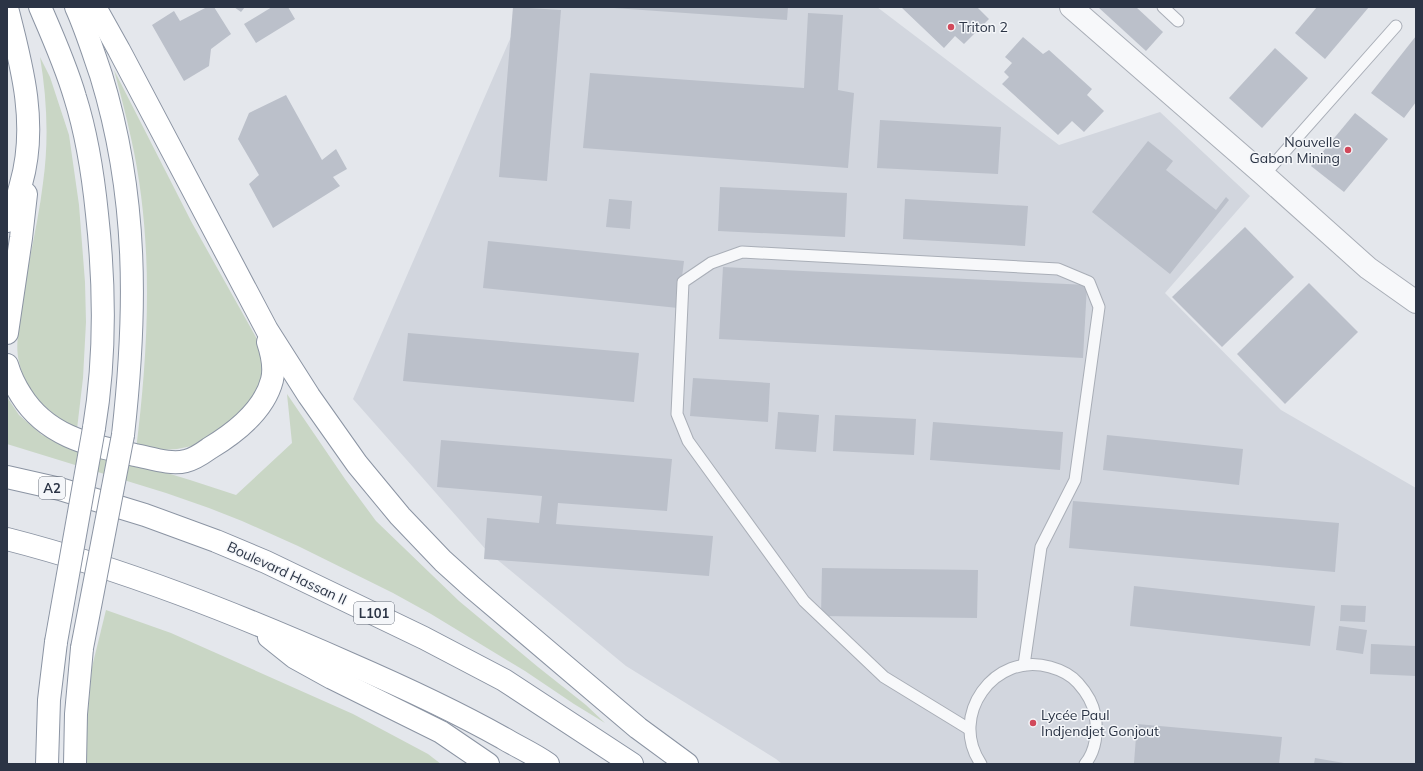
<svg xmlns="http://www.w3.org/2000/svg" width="1423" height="771" viewBox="0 0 1423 771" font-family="Mulish,sans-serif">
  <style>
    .built { fill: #d2d6de }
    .green { fill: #c9d6c5 }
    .building { fill: #bbc0ca }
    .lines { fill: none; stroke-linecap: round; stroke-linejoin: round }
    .lane-casing { stroke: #a9aeb7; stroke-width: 13 }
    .street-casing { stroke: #a9aeb7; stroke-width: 24 }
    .highway-casing { stroke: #8b94a3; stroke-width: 24 }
    .lane { stroke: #f7f8fa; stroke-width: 11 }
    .street { stroke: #f7f8fa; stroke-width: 22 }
    .highway { stroke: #fff; stroke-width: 22 }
    .highway-bridge-casing { stroke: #8b94a3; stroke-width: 24; stroke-linecap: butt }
    .highway-bridge { stroke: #fff; stroke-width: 22 }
    .poi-dot { fill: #d1495b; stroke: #f4f6f9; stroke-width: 1.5 }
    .labels { text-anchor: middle; stroke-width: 3; stroke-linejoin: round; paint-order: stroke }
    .shield { fill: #f4f6f9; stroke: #676e7b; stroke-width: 1 }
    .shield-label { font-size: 13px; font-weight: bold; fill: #2b3445 }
    .poi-label { font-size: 14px; fill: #2b3445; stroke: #f4f6f9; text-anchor: start }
    .street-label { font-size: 14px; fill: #2b3445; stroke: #f4f6f9 }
  </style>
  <rect width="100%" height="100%" fill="#e4e7ec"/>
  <path class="built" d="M524 7H877L1059 145 1160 112 1250 196 1165 293 1281 410 1416 488V764H782L776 759 626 666 488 552 353 399Z"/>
  <g class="green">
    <path d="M40 57 50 77 69 135 79 205 85 282 86 322 83 378 77 429C50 414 26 394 19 362 15 345 19 326 21 308 27 266 38 225 43 183 49 141 47 98 40 57Z"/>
    <path d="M114 70 192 223 257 339 265 364 262 385 237 416 203 441 192 446 177 449 162 450H136C149 346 154 240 131 138 126 115 120 92 114 70Z"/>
    <path d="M287 394 345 479 376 521 459 601 538 667 586 705 605 723 574 704 525 671 431 614 393 593 298 546 242 521 209 508 166 493 7 444V397L19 415 42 435 190 480 236 495 292 443Z"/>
    <path d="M106 610 171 633 353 714 428 754 441 764H87L86 732 92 667Z"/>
  </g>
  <g class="building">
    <path d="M207 7H214L231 34 211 49 209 66 184 81 152 25 174 11 180 21Z"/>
    <path d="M234 7H245L241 12Z"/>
    <path d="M272 7H288L295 19 256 43 244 24Z"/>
    <path d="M513 7 561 10 547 181 499 177Z"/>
    <path d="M614 7H788L787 20 614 8Z"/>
    <path d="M901 7H977L989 19 964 44 955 36 944 48Z"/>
    <path d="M1098 7H1136L1163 32 1146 51Z"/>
    <path d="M1317 7H1369L1325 59 1295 33Z"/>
    <path d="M808 13 843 15 838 90 854 93 848 168 583 148 590 73 804 88Z"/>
    <path d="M1416 36V102L1404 118 1371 93Z"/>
    <path d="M1023 37 1043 54 1049 50 1092 89 1087 95 1104 111 1084 132 1072 121 1058 135 1002 84 1009 77 1004 72 1012 63 1005 57Z"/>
    <path d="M1275 48 1308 78 1262 128 1229 98Z"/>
    <path d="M286 95 322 160 336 149 347 169 333 177 340 186 273 228 249 184 259 175 238 139 249 113Z"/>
    <path d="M1355 113 1388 139 1344 192 1311 166Z"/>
    <path d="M880 120 1001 127 998 174 877 168Z"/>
    <path d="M1148 141 1173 161 1166 170 1216 210 1226 197 1229 200 1170 274 1092 212Z"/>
    <path d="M720 187 847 193 845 237 718 231Z"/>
    <path d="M609 199 632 201 630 229 606 227Z"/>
    <path d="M905 199 1028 206 1025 246 903 239Z"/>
    <path d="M1245 227 1294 277 1222 347 1172 297Z"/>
    <path d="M488 241 684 261 678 308 483 288Z"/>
    <path d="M723 267 1087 285 1083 358 719 339Z"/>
    <path d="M1309 283 1358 332 1285 404 1237 354Z"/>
    <path d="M408 333 639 353 634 402 403 381Z"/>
    <path d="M693 378 770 383 768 422 690 416Z"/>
    <path d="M778 412 819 415 816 452 775 449Z"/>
    <path d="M835 415 916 419 914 455 833 451Z"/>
    <path d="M933 422 1063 432 1060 470 930 460Z"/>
    <path d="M1107 435 1243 449 1239 485 1103 470Z"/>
    <path d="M441 440 672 459 667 511 558 503 556 524 713 536 709 576 484 559 487 518 539 523 542 496 437 487Z"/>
    <path d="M1073 501 1339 523 1335 572 1069 548Z"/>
    <path d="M822 568 978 570 977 618 821 616Z"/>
    <path d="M1134 586 1315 606 1310 646 1130 626Z"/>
    <path d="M1341 605 1366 606 1365 622 1340 621Z"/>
    <path d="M1339 626 1367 630 1363 654 1336 650Z"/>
    <path d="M1371 644 1416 646V676L1370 674Z"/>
    <path d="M1137 724 1282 737 1279 764H1147L1134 763Z"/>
    <path d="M1315 758 1344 763V764H1314Z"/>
  </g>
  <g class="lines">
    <g class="lane-casing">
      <g id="lane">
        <path d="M1163 7 1178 21"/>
        <path d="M1264 175 1396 26"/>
        <path d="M969 729 884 677 804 601 688 441 677 414 683 282 711 263 742 252 1058 269 1089 282 1099 307 1075 480 1041 547 1024 665"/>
        <path d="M981 764C948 716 994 651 1050 667 1061 670 1071 675 1078 683 1087 693 1093 703 1095 715 1098 731 1096 751 1085 764"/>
      </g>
    </g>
    <g class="street-casing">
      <path id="street" d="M1071 7 1264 175 1368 268 1416 302"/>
    </g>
    <g class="highway-casing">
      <g id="highway">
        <path d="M40 7C53 37 66 66 75 97 87 135 93 174 97 214 105 286 106 356 94 428"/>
        <path d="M76 7C86 29 93 52 101 75 138 196 137 311 123 435"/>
        <path d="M95 7 119 50 267 330 309 396 357 464 400 516 443 561 473 588 638 728 687 764"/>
        <path d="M7 8C22 66 38 125 21 184 18 197 14 210 7 221"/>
        <path d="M7 333 21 238 26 194"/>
        <path d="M7 365C10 375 15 386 21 395 47 437 90 445 135 455 151 458 170 465 186 461 195 459 203 453 210 448 235 433 264 411 272 380 275 368 272 354 268 342"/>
        <path d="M7 477 60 489 145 515 216 541 266 562 424 638 504 680 632 764"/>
        <path d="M7 539C124 569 237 614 348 663 401 686 453 710 503 738 518 747 534 754 548 764"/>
        <path d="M269 637 294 657 332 678 441 732 488 764"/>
        <path d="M47 764 49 700 56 642"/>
        <path d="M75 764 76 714 82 648"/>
      </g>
    </g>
    <use href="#lane" class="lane"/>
    <use href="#street" class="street"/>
    <use href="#highway" class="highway"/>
    <g class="highway-bridge-casing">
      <g id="highway-bridge">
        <path d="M56 642 94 428"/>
        <path d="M82 648 123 435"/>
      </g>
    </g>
    <use href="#highway-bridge" class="highway-bridge"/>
  </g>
  <g class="poi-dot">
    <circle cx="951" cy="27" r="4"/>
    <circle cx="1348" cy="150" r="4"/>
    <circle cx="1033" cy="723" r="4"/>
  </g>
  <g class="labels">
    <g class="shield">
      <rect x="39" y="477" width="26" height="22" rx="3"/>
      <rect x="354" y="602" width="40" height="22" rx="3"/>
    </g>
    <g class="shield-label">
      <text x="52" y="493">A2</text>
      <text x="374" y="618">L101</text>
    </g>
    <g class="poi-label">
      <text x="959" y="32">Triton 2</text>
      <text x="1340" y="147" text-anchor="end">Nouvelle<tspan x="1340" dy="16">Gabon Mining</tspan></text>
      <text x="1041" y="720">Lycée Paul<tspan x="1041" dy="16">Indjendjet Gonjout</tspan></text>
    </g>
    <g class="street-label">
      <text transform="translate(287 573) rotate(25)" y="5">Boulevard Hassan II</text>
    </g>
  </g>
  <rect width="1423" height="771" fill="none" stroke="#2b3445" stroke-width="16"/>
</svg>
